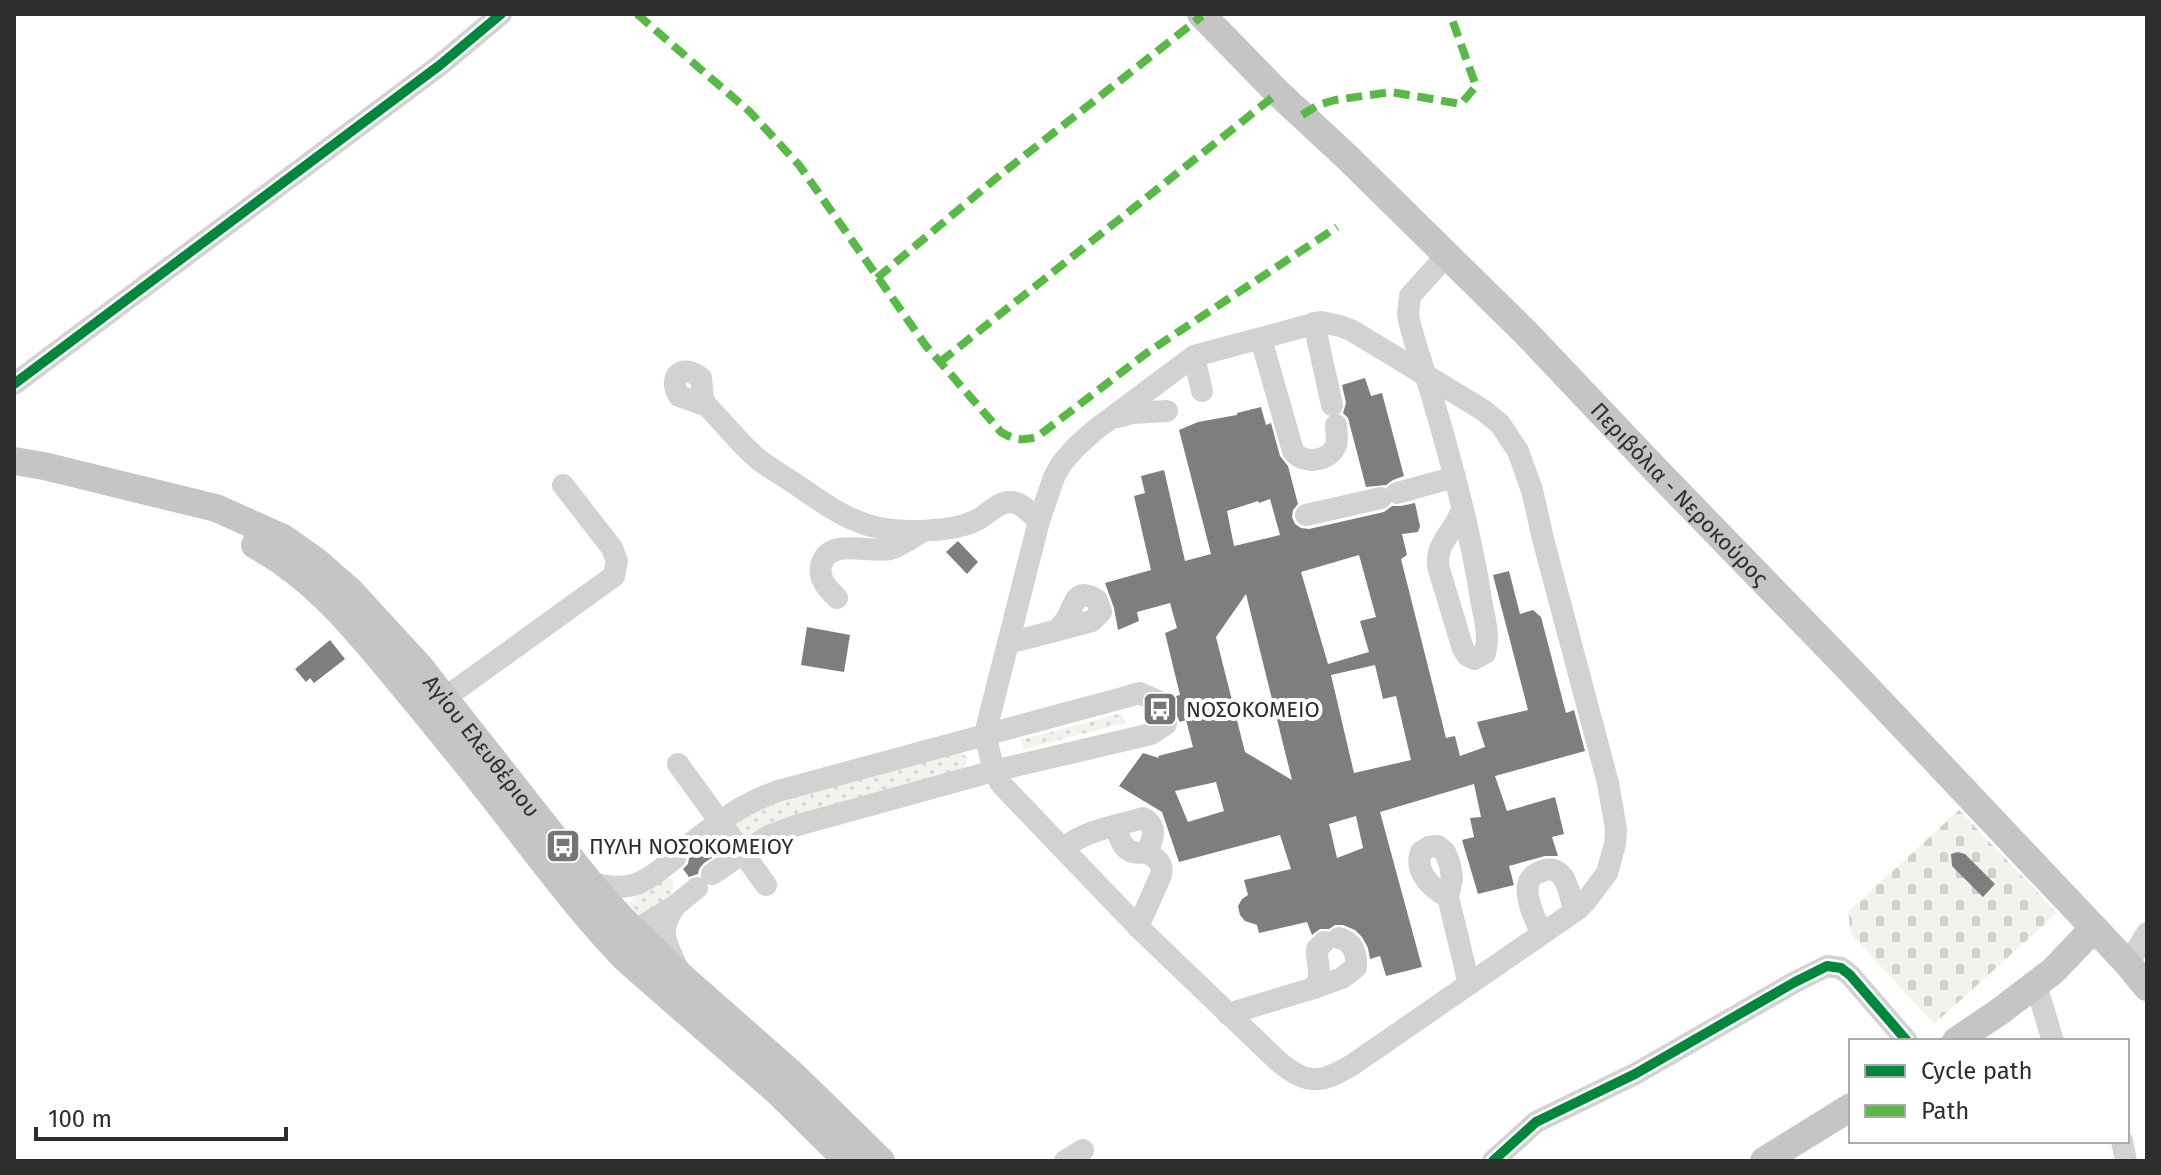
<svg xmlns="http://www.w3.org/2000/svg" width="2161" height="1175" viewBox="0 0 2161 1175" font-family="'Fira Sans',sans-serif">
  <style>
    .grass { fill: url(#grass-dots) }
    .cemetery { fill: url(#cemetery-stones) }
    .building { fill: #7e7e7e; fill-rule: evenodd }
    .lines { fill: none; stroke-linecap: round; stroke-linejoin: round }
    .minor { stroke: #d2d2d2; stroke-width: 22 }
    .major { stroke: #c5c5c5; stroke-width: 28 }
    .quiet { stroke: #58b947; stroke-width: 8; stroke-dasharray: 16 8; stroke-linecap: butt }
    .cycleway-casing { stroke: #fff; stroke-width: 15 }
    .cycleway { stroke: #00873e; stroke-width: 10 }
    .labels { text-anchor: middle; stroke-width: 8; stroke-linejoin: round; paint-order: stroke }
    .street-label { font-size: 22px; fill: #2d2d2d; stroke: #fff }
    .poi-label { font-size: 22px; fill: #2d2d2d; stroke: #fff; text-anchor: start }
  </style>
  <defs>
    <pattern id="grass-dots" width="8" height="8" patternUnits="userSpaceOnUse" patternTransform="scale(2)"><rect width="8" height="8" fill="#f1f3ec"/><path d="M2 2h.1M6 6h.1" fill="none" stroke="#cfd1cb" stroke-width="1.8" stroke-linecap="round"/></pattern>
    <pattern id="cemetery-stones" width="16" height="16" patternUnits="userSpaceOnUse" patternTransform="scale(2)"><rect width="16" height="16" fill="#f1f3ec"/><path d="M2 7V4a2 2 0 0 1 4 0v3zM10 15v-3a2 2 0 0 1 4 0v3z" fill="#cfd1cb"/></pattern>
  </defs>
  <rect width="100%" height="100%" fill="#fff"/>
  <g class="grass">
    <path d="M1122 713 1125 723 1024 749 1021 740Z"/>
    <path d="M958 751 968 758 963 771 749 837 743 836 735 827 736 820 757 806Z"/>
    <path d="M663 877 672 879C680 898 654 906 640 915L632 912 630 903 636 896Z"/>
  </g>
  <path class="cemetery" d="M1959 810 2057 913 1934 1024 1851 934 1848 912Z"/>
  <g class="building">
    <path d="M1365 378 1371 396 1382 393 1404 476 1393 480 1386 485 1366 487 1348 418 1343 413 1346 403 1342 385Z"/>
    <path d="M1261 407 1266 425 1271 423 1280 456 1288 466 1298 504 1293 510 1292 517 1295 524 1301 528 1309 529 1384 512 1392 506H1401L1415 503 1420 526 1418 532 1402 534 1407 555 1401 559 1446 738 1455 736 1460 756 1485 747 1477 722 1528 710 1493 575 1509 571 1520 614 1533 610 1541 617 1566 713 1574 710 1585 751 1495 776 1507 811 1555 797 1564 834 1552 837 1558 856H1545L1509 866 1514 885 1478 894 1462 840 1474 837 1470 818 1481 817 1474 784 1380 812 1422 967 1386 976 1380 956 1370 959 1368 948 1362 937 1355 930 1343 925H1335L1329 929H1320L1312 935 1307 922 1259 933 1257 925 1245 921 1240 915 1238 906 1242 899 1248 895 1244 880 1291 869 1280 835 1179 862 1162 812 1119 786 1143 753 1159 758 1158 756 1193 747 1186 720 1180 722 1177 716 1168 710 1171 706V697L1180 695 1165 633 1177 628 1170 603 1137 612 1139 621 1118 630 1114 608 1105 583 1151 570 1134 496 1145 493 1141 476 1164 470 1185 561 1211 554 1179 430 1198 422 1237 415V413ZM1270 499 1280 535 1234 546 1227 511 1258 501 1259 503ZM1359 555 1376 617 1360 621 1369 652 1328 664 1301 572ZM1246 594 1292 780 1245 752 1216 637ZM1375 665 1383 699 1396 696 1411 760 1354 773 1331 675ZM1216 782 1224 811 1188 822 1175 791ZM1356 816 1363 848 1337 858 1329 824Z"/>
    <path d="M958 541 978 562 967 574 946 552Z"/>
    <path d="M807 627 850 635 844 672 801 665Z"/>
    <path d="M330 640 345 659 314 683 310 678 306 682 295 669Z"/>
    <path d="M713 844 719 853 704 863 699 869 698 874 689 877 683 869 688 864 689 858 698 855Z"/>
    <path d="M1958 852 1965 854 1995 884 1983 897 1952 866 1951 854Z"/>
  </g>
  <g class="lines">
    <g class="minor">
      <path d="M1447 255 1410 296 1408 315C1414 345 1426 373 1434 403 1453 467 1471 533 1481 599 1484 617 1490 635 1485 653L1474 659 1468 656 1463 649 1438 566C1436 541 1455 532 1462 509"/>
      <path d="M1321 322 1340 326 1351 330 1483 410 1500 424 1518 451 1532 490 1543 539 1608 783 1616 829 1615 844 1607 873 1586 901 1578 909 1352 1065C1321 1083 1309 1086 1279 1062L1138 927 1001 784 994 771 985 734 1039 521 1054 477 1062 463 1076 447 1095 430 1194 356Z"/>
      <path d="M1314 323 1332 405"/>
      <path d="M1261 339 1293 451C1303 465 1330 462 1336 445 1338 439 1336 431 1336 425"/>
      <path d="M1194 357 1202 391"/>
      <path d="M14 384 440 65 501 14"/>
      <path d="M707 406 679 396C667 376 683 363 701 378L703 399 707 406C724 423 739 443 758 459 769 468 782 475 794 483 820 501 848 522 880 528 905 533 954 532 977 520 987 515 996 503 1009 502 1021 501 1031 514 1039 521"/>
      <path d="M1117 417 1132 413 1167 411"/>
      <path d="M1397 493 1455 477"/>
      <path d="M1306 515 1381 498"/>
      <path d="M837 598C828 589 818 579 821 566 828 536 869 554 890 549 901 546 913 537 923 531"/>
      <path d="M1009 643 1092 621 1101 612 1097 600C1073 585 1075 608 1065 621 1064 623 1057 630 1055 631"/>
      <path d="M432 705 460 687 614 576 617 561 612 548 563 485"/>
      <path d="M678 764 766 885"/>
      <path d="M690 844C719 821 742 804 778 791L1126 697 1139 693 1158 701"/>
      <path d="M1064 848C1086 830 1116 826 1143 818 1158 826 1154 841 1145 852 1125 856 1121 843 1115 826"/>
      <path d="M712 874 769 836 798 825 994 771 1151 734 1166 724"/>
      <path d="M589 882C630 894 643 884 675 858"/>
      <path d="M1448 897C1431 888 1414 872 1421 852L1429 847 1438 846 1445 852 1450 865 1452 879 1448 897 1469 984"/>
      <path d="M675 906C657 933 666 942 678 969"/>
      <path d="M1138 927 1161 875C1164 862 1156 858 1145 852"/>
      <path d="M1541 933C1536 920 1525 900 1528 885 1529 879 1534 874 1540 872 1566 860 1570 895 1574 911"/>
      <path d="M623 938 676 905 697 888"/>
      <path d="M1324 942 1317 949C1316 964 1324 975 1314 988L1342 978 1356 967C1357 954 1353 941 1339 938"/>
      <path d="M2128 964 2147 933"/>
      <path d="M2036 985 2053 1041"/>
      <path d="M1228 1014 1314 988"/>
      <path d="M2122 1141 2126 1161"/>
      <path d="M1065 1161 1083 1150"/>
      <path d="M1493 1161 1536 1122 1635 1074 1795 982 1827 966 1841 968 1850 975 1907 1041"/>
    </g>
    <g class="major">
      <path id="s1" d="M1201 14 1278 93 1347 157 1526 333 1653 467 1852 672 2128 964 2147 987"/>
      <path id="s2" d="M14 461 44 466 216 508 283 538 317 562 350 591 419 666 589 882 622 919 683 978 792 1074 881 1161"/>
      <path d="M255 545C315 577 357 630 400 682 440 730 480 779 518 829 553 874 587 919 627 960L778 1092 848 1161"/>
      <path d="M1956 1041 1999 1012 2053 971 2094 928"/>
      <path d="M1764 1161 1851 1107"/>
    </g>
    <g class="quiet">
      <path d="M637 14 750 112 799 165 926 346 1001 432C1014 440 1022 441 1037 437L1148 352 1337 227"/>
      <path d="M1302 115 1318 105 1335 100 1391 92 1461 104 1476 86 1450 14"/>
      <path d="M877 278 1000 175 1202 16"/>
      <path d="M940 362 1278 93"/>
    </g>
    <g class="cycleway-casing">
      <g id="cycleway">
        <path d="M14 384 440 65 501 14"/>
        <path d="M1493 1161 1536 1122 1635 1074 1795 982 1827 966 1841 968 1850 975 1907 1041"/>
      </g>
    </g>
    <use href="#cycleway" class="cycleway"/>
  </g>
  <defs>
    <g id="bus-square" transform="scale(1.8)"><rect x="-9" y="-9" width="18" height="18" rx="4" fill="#767676" stroke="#fff"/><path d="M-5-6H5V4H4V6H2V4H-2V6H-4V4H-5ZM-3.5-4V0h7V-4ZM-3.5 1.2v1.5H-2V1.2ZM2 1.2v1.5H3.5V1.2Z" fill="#fff"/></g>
  </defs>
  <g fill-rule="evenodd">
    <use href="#bus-square" x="1160" y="709"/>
    <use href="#bus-square" x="563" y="846"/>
  </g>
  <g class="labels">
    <g class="street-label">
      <text dy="8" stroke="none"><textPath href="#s1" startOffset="678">Περιβόλια - Νεροκούρος</textPath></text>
      <text dy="8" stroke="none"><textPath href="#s2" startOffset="570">Αγίου Ελευθέριου</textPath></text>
    </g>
    <g class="poi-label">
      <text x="1186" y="717">ΝΟΣΟΚΟΜΕΙΟ</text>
      <text x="589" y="854">ΠΥΛΗ ΝΟΣΟΚΟΜΕΙΟΥ</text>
    </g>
  </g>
  <rect width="2161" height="1175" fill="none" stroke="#2d2d2d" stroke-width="32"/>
  <rect x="1849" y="1039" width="280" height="104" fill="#ffffff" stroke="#ababab" stroke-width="2"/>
  <rect x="1865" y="1065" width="40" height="12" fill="#00873e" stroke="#ababab" stroke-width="2"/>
  <text x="1921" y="1079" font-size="24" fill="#2d2d2d">Cycle path</text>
  <rect x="1865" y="1105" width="40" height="12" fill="#58b947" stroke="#ababab" stroke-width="2"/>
  <text x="1921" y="1119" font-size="24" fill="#2d2d2d">Path</text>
  <path d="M36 1127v12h250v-12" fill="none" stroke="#2d2d2d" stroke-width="4"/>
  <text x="48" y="1127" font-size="24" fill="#2d2d2d" stroke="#ffffff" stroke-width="6" paint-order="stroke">100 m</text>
</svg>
